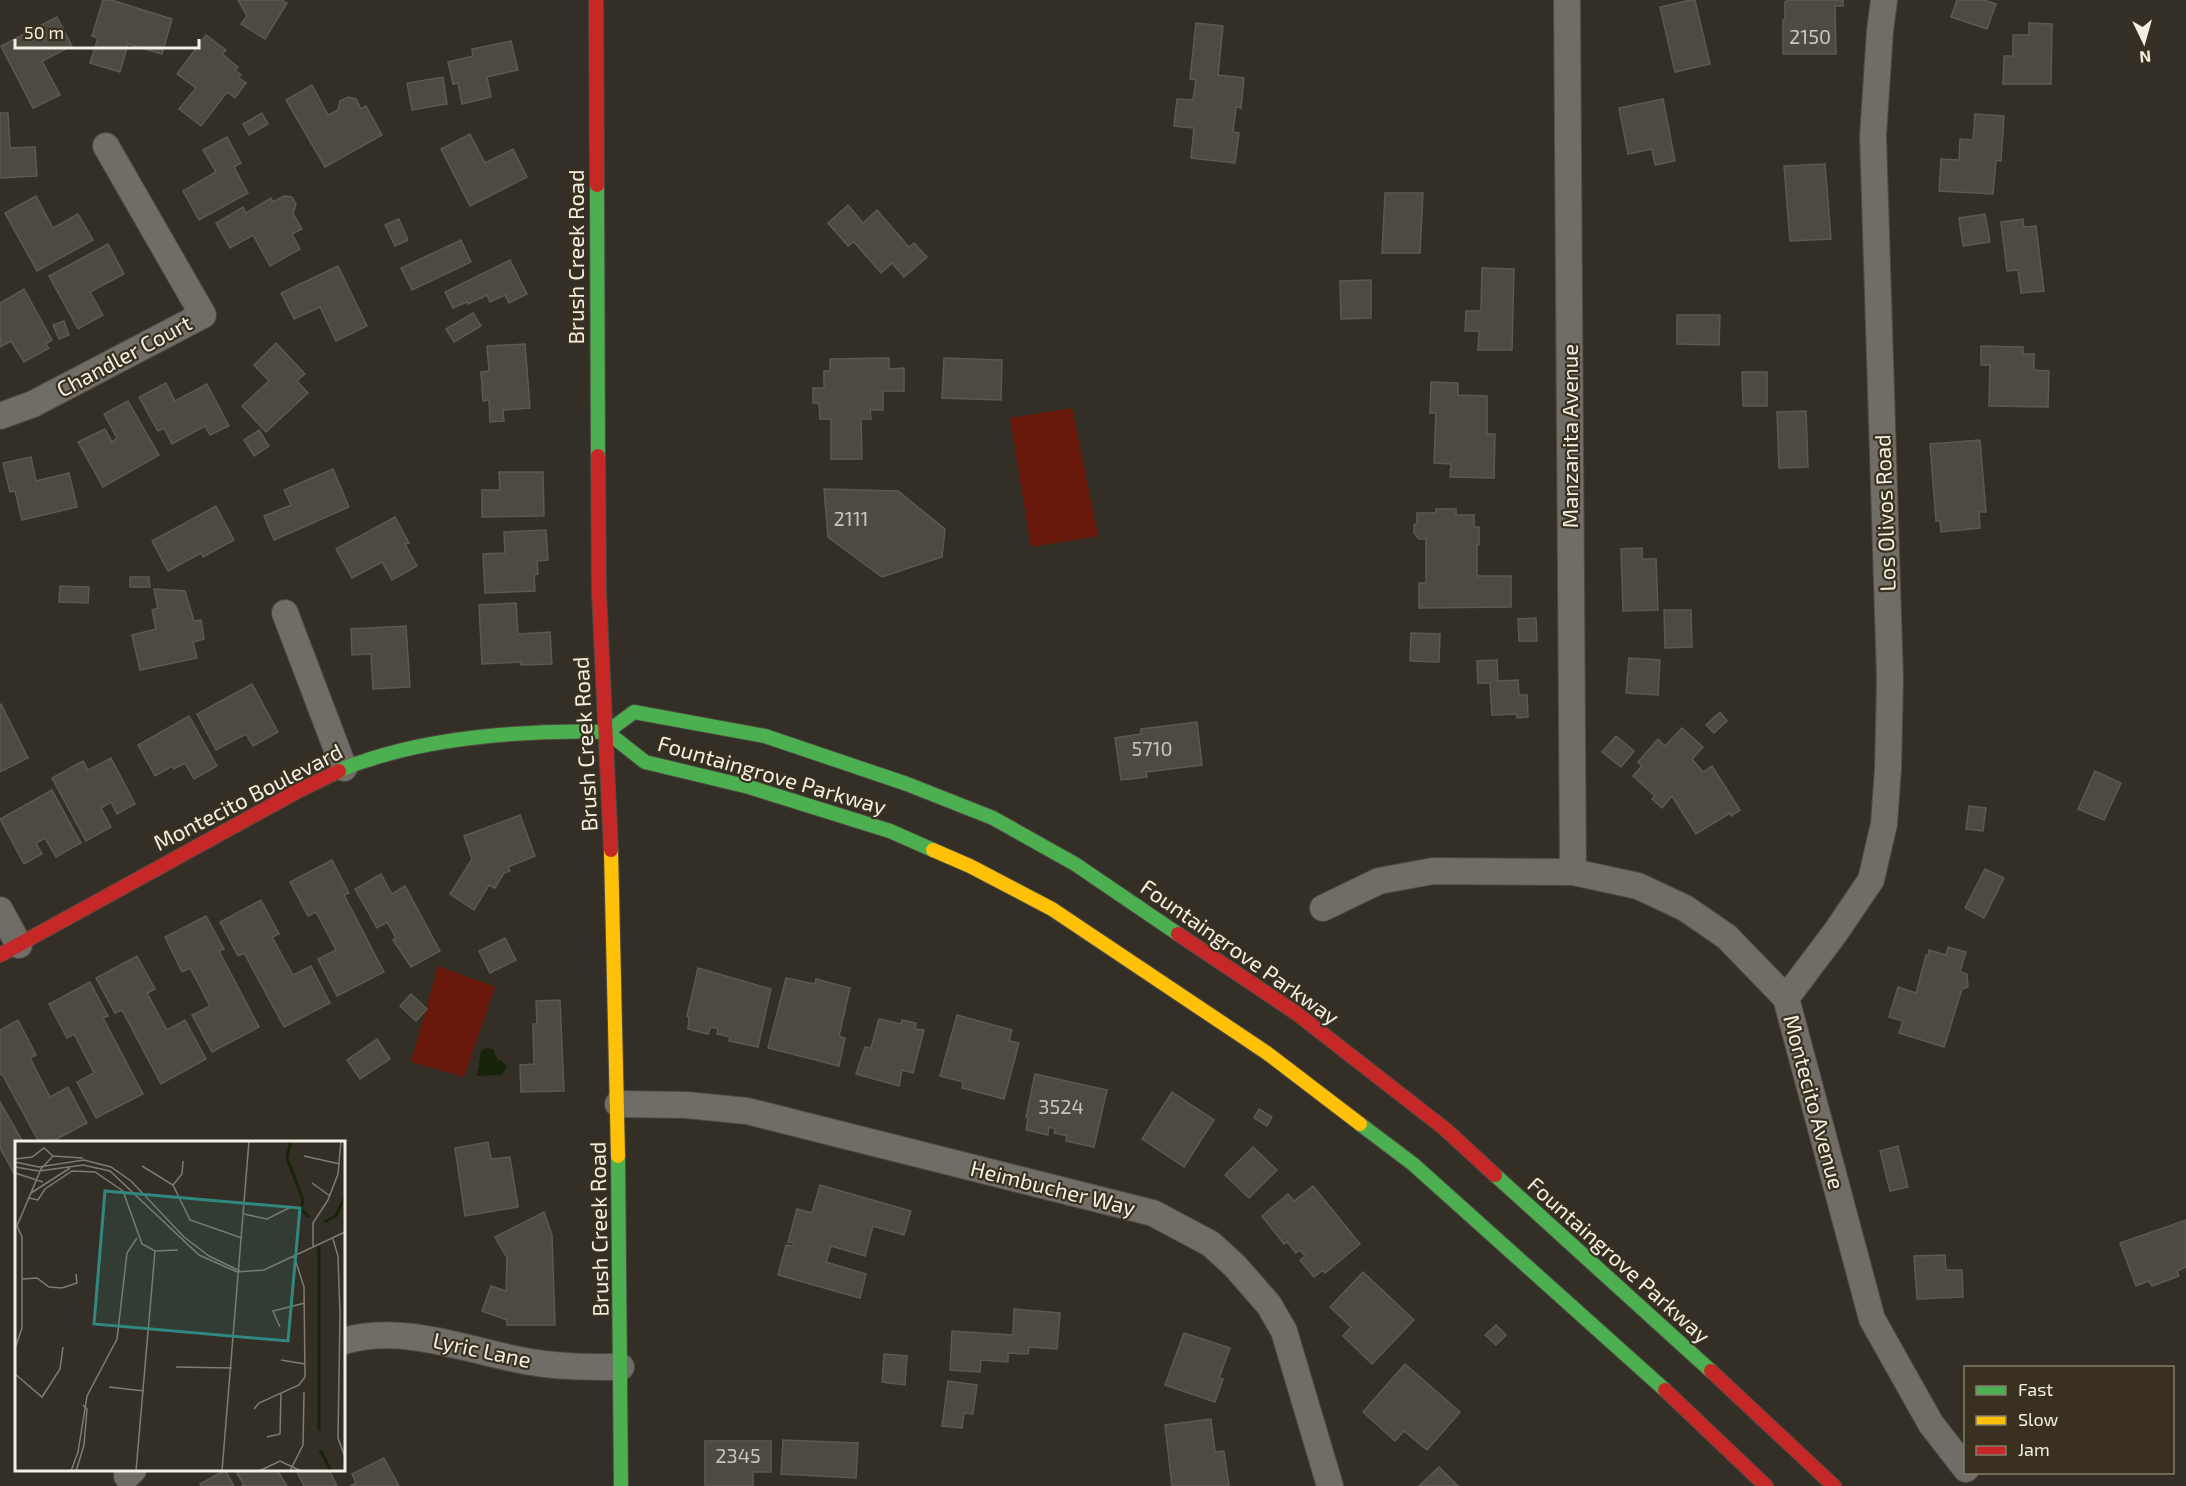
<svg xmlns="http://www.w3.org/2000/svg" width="2186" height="1486" viewBox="0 0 2186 1486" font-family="'Exo 2',sans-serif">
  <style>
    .green { fill: #69190b }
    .water { fill: #18240a }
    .building { fill: #4d4a42; stroke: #5b5951; stroke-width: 1.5 }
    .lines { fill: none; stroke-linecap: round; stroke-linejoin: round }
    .street-casing { stroke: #4e4a42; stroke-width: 28 }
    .fast-casing { stroke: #4e4a42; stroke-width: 16 }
    .slow-casing { stroke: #4e4a42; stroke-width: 16 }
    .jam-casing { stroke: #4e4a42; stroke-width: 16 }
    .street { stroke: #706c66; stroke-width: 26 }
    .fast { stroke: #4caf50; stroke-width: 14 }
    .slow { stroke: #ffc107; stroke-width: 14 }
    .jam { stroke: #c62828; stroke-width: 14 }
    .labels { text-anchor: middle; stroke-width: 4.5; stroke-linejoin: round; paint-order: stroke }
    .number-label { font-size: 20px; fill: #cac6bc }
    .street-label { font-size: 22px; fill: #f4efe4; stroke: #393020 }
    .inset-river { fill: none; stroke: #18240a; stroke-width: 3 }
    .inset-road { fill: none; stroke: #807c72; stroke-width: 1.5 }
    .view { fill: #318880; fill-opacity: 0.15; stroke: #318880; stroke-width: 3 }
    .inset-edge { fill: none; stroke: #f4efe4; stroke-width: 3 }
  </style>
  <rect width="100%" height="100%" fill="#332f26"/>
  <g class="green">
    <path d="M1072 408 1098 536 1031 547 1010 418Z"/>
    <path d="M438 966 495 987 464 1077 411 1062Z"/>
  </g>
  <path class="water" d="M486 1048 493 1049 498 1061 501 1060 506 1065V1069L501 1075 477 1076 481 1051Z"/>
  <g class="building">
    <path d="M103 0H111L172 19 162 54 128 44 120 72 90 63 98 38 92 36Z"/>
    <path d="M238 0H281L287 3 265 39 241 24 247 16Z"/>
    <path d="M1691 0H1695L1710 64 1675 72 1660 7Z"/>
    <path d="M1788 0H1843V6H1835L1836 54H1783V20H1785V2Z"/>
    <path d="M1957 0H1984L1996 4 1987 29 1951 17Z"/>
    <path d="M57 17 72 46 42 61 60 95 33 108 1 46Z"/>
    <path d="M1196 23 1223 26 1218 75 1244 78 1241 108 1236 107 1233 132 1239 133 1235 163 1191 158 1194 128 1174 126 1177 99 1193 100 1196 80 1190 79Z"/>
    <path d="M2029 23 2052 24 2051 84H2003L2004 56H2013V35H2029Z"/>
    <path d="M206 35 226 50 222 54 238 67 235 70 241 75 238 77 246 83 235 98 227 92 201 126 179 109 196 88 177 74Z"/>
    <path d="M511 41 518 70 487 77 491 97 462 104 458 83 453 84 448 62 473 56 472 49Z"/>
    <path d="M443 77 447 104 412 110 407 83Z"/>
    <path d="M312 85 328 115 338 110 340 101 348 97 356 99 361 109 366 106 382 135 325 167 286 100Z"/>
    <path d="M1663 99 1675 161 1655 165 1652 149 1628 154 1619 108Z"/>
    <path d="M0 113H8L10 148 35 147 37 176 0 178Z"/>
    <path d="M262 113 268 124 249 135 243 124Z"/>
    <path d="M1975 114 2004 116 2001 161 1996 160 1993 194 1939 191 1941 159 1959 160 1960 139 1973 140Z"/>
    <path d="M470 134 485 163 513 149 527 177 470 206 441 149Z"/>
    <path d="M227 137 241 163 234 167 248 193 199 220 183 191 216 172 203 150Z"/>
    <path d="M1825 164 1831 239 1790 241 1784 166Z"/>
    <path d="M1385 193H1423L1420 253H1382Z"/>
    <path d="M36 196 53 228 78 214 93 240 37 271 5 213Z"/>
    <path d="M284 196 292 197 296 204 293 214 302 229 292 234 300 249 270 266 253 235 230 248 216 223 243 207 246 213 271 198 273 202Z"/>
    <path d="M848 205 863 223 877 210 909 247 914 243 927 257 904 277 892 263 881 273 854 242 848 246 828 223Z"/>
    <path d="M1985 214 1990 242 1963 246 1959 218Z"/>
    <path d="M399 219 408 240 395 246 385 225Z"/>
    <path d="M2023 219 2024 227 2036 226 2044 291 2021 293 2018 270 2007 271 2001 222Z"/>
    <path d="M461 240 471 262 412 290 401 268Z"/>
    <path d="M108 244 124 274 90 292 103 315 78 329 49 276Z"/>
    <path d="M510 260 527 294 509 303 505 295 490 302 487 295 468 304 467 302 453 308 445 292Z"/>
    <path d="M338 266 367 326 336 341 320 307 294 319 281 293Z"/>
    <path d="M1482 268 1514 269 1512 350H1478L1479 331H1465L1466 311H1481Z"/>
    <path d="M1371 280V318L1341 319 1340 281Z"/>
    <path d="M24 289 52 340 46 344 49 348 24 362 11 341 0 347V303Z"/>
    <path d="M473 313 481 326 454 342 446 329Z"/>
    <path d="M1677 315H1720L1719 345 1677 344Z"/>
    <path d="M64 321 69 335 59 339 53 325Z"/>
    <path d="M276 343 305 374 297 381 308 393 266 432 242 406 269 381 254 365Z"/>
    <path d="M525 344 530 408 503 410 504 421 490 422 489 400 483 401 481 372 489 371 487 346Z"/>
    <path d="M1981 346 2023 347V354H2034V370L2049 371 2048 407 1989 406 1990 365H1981Z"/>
    <path d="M889 358V369L904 368V391H883V410H870L871 419H861L862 459H831V419H820L819 403H813V388H824V371H830V359Z"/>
    <path d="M944 358 1002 360 1001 400 942 398Z"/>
    <path d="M1742 372H1767V406H1743Z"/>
    <path d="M1431 382 1458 383V395L1487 396V434H1495L1494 478 1450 477 1451 464 1434 463 1436 413H1430Z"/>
    <path d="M166 383 175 401 207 384 229 426 210 435 205 426 172 444 164 428 158 431 139 397Z"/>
    <path d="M128 401 159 455 103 487 78 442 105 429 112 442 117 438 104 414Z"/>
    <path d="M1806 411 1808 467 1779 468 1777 412Z"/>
    <path d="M259 430 269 446 254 456 244 440Z"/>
    <path d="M1980 440 1986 512H1979L1980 528 1941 532 1940 521H1936L1930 444Z"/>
    <path d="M31 457 36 481 69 473 77 507 22 520 15 491 10 492 3 463Z"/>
    <path d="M333 469 349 507 274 540 264 516 291 505 284 490Z"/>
    <path d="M499 472H543L544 516 482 517V490H500Z"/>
    <path d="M824 489 898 491 945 529 942 557 882 577 828 537Z"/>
    <path d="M216 506 234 540 203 557 201 553 168 571 152 541Z"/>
    <path d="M1436 509H1456V515H1474V527H1479V545H1477V576H1511V607L1419 608V583H1426V539H1419L1414 533V525L1417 523V513H1436Z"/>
    <path d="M395 517 409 543 405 544 417 566 392 580 382 562 352 578 336 549Z"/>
    <path d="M546 530 548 560 537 561 538 574 534 575 535 591 485 593 483 554 505 553 504 532Z"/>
    <path d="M1642 548V559H1656L1658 610 1623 611 1621 549Z"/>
    <path d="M130 577H149L150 587H130Z"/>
    <path d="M60 586 89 587 88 603 59 602Z"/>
    <path d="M154 589 185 591 194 621 201 620 204 639 193 642 197 658 140 670 132 635 156 629 152 610 158 608Z"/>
    <path d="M516 603 518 634 550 632 552 664 521 665V662L482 664 479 605Z"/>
    <path d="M1664 610H1691L1692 647 1665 648Z"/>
    <path d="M1536 618 1537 641H1519L1518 619Z"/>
    <path d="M406 626 410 687 373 689 371 654 352 655 351 629Z"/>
    <path d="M1411 633 1440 634 1439 662 1410 661Z"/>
    <path d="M1629 658 1660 660 1658 695 1626 693Z"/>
    <path d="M1497 660 1498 681 1518 680 1519 695H1527L1528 717 1517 718V714L1492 715 1490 683H1478L1477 661Z"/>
    <path d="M252 684 278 732 253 746 246 734 216 750 197 714Z"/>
    <path d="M1 704 28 758 0 772V705Z"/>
    <path d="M1720 712 1727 721 1714 733 1706 725Z"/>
    <path d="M189 716 217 766 194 779 185 763 174 769 172 766 155 776 138 745Z"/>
    <path d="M1197 722 1202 765 1146 772 1147 777 1121 780 1115 738 1141 734V729Z"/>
    <path d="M1682 728 1703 747 1692 759 1703 772 1712 766 1740 810 1731 816 1730 813 1696 834 1672 796 1662 808 1652 799 1655 796 1633 776 1642 766 1638 762 1658 739 1665 746Z"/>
    <path d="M1616 736 1634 751 1621 767 1602 752Z"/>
    <path d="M111 758 135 804 117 814 111 802 101 808 111 827 86 841 52 778 83 761 88 770Z"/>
    <path d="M2095 771 2121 783 2104 820 2078 809Z"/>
    <path d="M52 790 81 843 56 857 45 838 36 843 42 854 24 864 0 819Z"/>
    <path d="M1969 806 1986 808 1983 831 1966 829Z"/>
    <path d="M520 815 535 856 508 867 510 871 504 873 495 888 489 885 474 910 450 894 472 859 464 836Z"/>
    <path d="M332 860 349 893 344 895 384 972 337 996 318 959 336 950 316 912 308 916 290 882Z"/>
    <path d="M1985 869 2004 878 1984 918 1965 908Z"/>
    <path d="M381 874 392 894 405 886 440 951 411 967 393 940 396 938 387 922 377 928 355 889Z"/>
    <path d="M261 900 279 934 272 937 293 975 311 966 330 1003 284 1027 244 953 238 956 220 922Z"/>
    <path d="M206 916 224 949 219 951 259 1027 212 1052 192 1015 210 1006 190 968 182 972 165 937Z"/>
    <path d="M505 938 516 960 490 973 479 951Z"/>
    <path d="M1948 947 1966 952 1960 972 1967 974 1968 987 1962 989 1944 1047 1899 1033 1903 1021 1889 1017 1898 987 1916 993 1926 955 1928 956 1929 950 1946 955Z"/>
    <path d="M137 956 155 989 147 993 167 1030 185 1020 206 1059 161 1084 122 1010 115 1013 96 978Z"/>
    <path d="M698 968 771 989 758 1047 729 1041 730 1037 717 1034 718 1029 711 1027 708 1034 688 1029 689 1017 687 1016Z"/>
    <path d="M786 978 815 984 816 979 850 988 839 1036 845 1038 839 1066 768 1048Z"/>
    <path d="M90 982 108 1016 103 1018 143 1094 96 1118 77 1082 94 1073 74 1034 67 1038 49 1004Z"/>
    <path d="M411 994 427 1009 416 1021 400 1006Z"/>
    <path d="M560 1000 564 1091 521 1092 520 1065 534 1064 533 1024H537L536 1001Z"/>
    <path d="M957 1015 1012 1030 1009 1041 1019 1043 1004 1099 962 1088 963 1082 940 1076Z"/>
    <path d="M879 1019 901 1024 902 1020 916 1023 915 1029 924 1030 913 1073 902 1070 899 1086 856 1074 865 1047 871 1048Z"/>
    <path d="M18 1020 36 1055 30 1058 50 1097 68 1087 87 1123 51 1142H39L2 1074 0 1075V1030Z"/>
    <path d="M377 1039 390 1059 360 1079 347 1060Z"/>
    <path d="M1035 1074 1107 1090 1094 1147 1066 1141 1067 1136 1054 1133 1055 1129 1049 1127 1048 1135 1026 1130 1028 1119 1026 1117Z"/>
    <path d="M1172 1092 1214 1120 1184 1167 1142 1139Z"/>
    <path d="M0 1102 23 1142H16V1177L0 1148Z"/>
    <path d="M1259 1109 1272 1117 1267 1126 1254 1118Z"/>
    <path d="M488 1142 491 1159 510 1157 518 1207 465 1216 455 1148Z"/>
    <path d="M1898 1146 1908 1187 1890 1191 1880 1151Z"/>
    <path d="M1253 1147 1277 1170 1249 1198 1225 1175Z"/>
    <path d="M820 1185 911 1211 904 1235 873 1226 865 1256 831 1246 826 1262 866 1274 860 1298 778 1275 786 1245 793 1246 794 1243 788 1242 797 1209 812 1213Z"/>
    <path d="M1313 1186 1360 1244 1325 1273 1323 1270 1314 1277 1300 1260 1305 1256 1300 1250 1296 1253 1287 1242 1284 1244 1262 1216 1288 1194 1294 1201Z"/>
    <path d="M544 1212 552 1235 555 1325H507V1320L482 1311 491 1286 506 1291 507 1258 495 1237Z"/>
    <path d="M2186 1220V1267L2177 1271 2179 1276 2152 1286 2149 1281 2136 1286 2120 1243Z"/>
    <path d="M1945 1255 1946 1270H1962L1963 1297 1917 1299 1914 1256Z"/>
    <path d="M1363 1272 1414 1320 1372 1364 1343 1336 1351 1327 1330 1307Z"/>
    <path d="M1014 1309 1060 1313 1057 1349 1029 1347 1028 1354 1008 1353V1362L981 1360 980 1372 950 1370 952 1331 1013 1335Z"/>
    <path d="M1496 1325 1506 1335 1496 1345 1485 1335Z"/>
    <path d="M1184 1333 1230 1348 1219 1378 1223 1379 1215 1402 1165 1385Z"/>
    <path d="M884 1354 907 1356 905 1385 882 1382Z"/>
    <path d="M1405 1364 1460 1412 1427 1450 1404 1431 1395 1441 1363 1412Z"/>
    <path d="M948 1381 977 1385 973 1414 964 1413 962 1428 942 1426Z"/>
    <path d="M1211 1419 1215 1452 1224 1451 1229 1486H1172L1165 1425Z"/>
    <path d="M783 1440 858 1443 856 1478 781 1474Z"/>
    <path d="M705 1441H771V1472H753V1486H705Z"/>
    <path d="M384 1458 399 1486H350L356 1483 352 1474Z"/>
    <path d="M1439 1467 1458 1486H1419Z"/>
    <path d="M225 1470 234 1486H201L200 1484Z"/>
    <path d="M243 1470H277L287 1486H241L244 1485 237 1473Z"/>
    <path d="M296 1470H329L337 1486H304Z"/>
  </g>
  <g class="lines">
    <g class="street-casing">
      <g id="street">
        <path d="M1567 0 1573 872"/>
        <path d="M0 416 33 404 203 315 106 146"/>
        <path d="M285 613 344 768"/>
        <path d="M1323 908 1379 881 1433 871 1573 872 1638 886 1685 908 1727 937 1786 998 1872 1319 1931 1424 1966 1469"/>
        <path d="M0 910 19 945"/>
        <path d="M1786 998 1835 933 1871 880 1884 824 1888 769 1890 679 1873 136 1880 31 1884 0"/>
        <path d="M618 1104 686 1105 747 1111 1153 1213 1211 1244 1235 1266 1269 1305 1284 1331 1330 1486"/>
        <path d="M344 1341C402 1324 463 1349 520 1360 553 1367 588 1367 621 1367"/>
        <path d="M127 1476 133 1470"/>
      </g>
    </g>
    <g class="fast-casing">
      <g id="fast">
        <path d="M597 185 598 456"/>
        <path d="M607 732 634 712 765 736 907 784 993 818 1075 864 1178 934"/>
        <path d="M607 732 645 762 749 787 890 831 933 850"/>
        <path d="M339 771C350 765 362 762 374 758 443 736 534 730 607 732"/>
        <path d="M1360 1124 1413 1164 1665 1390"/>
        <path d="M618 1156 621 1486"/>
        <path d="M1495 1175 1711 1371"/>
      </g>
    </g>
    <g class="slow-casing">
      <g id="slow">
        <path d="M611 850 618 1156"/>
        <path d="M933 850 970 866 1052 909 1267 1053 1360 1124"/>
      </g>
    </g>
    <g class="jam-casing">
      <g id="jam">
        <path d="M596 0 597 185"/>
        <path d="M598 456 599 592 611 850"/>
        <path d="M1178 934 1296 1013 1445 1129 1495 1175"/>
        <path d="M0 955 298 791 339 771"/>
        <path d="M1711 1371 1834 1486"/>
        <path d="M1665 1390 1766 1486"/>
      </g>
    </g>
    <use href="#street" class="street"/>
    <use href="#fast" class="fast"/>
    <use href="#slow" class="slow"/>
    <use href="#jam" class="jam"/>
  </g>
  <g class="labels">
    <g class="number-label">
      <text x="1810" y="44">2150</text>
      <text x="851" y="526">2111</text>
      <text x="1152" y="756">5710</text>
      <text x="1061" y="1114">3524</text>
      <text x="738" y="1463">2345</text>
    </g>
    <g class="street-label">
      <text transform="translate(576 257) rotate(-90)" y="8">Brush Creek Road</text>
      <text transform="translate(124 356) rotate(-28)" y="8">Chandler Court</text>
      <text transform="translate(1570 436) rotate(-90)" y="8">Manzanita Avenue</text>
      <text transform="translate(1885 513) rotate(-92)" y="8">Los Olivos Road</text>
      <text transform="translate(585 744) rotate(-93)" y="8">Brush Creek Road</text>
      <text transform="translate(772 775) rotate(16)" y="8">Fountaingrove Parkway</text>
      <text transform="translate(248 797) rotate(-27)" y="8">Montecito Boulevard</text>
      <text transform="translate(1240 952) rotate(35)" y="8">Fountaingrove Parkway</text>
      <text transform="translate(1814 1102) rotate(75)" y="8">Montecito Avenue</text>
      <text transform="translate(1053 1188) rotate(14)" y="8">Heimbucher Way</text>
      <text transform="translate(599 1229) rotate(-91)" y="8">Brush Creek Road</text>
      <text transform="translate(1619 1260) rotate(42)" y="8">Fountaingrove Parkway</text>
      <text transform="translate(482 1350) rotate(12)" y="8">Lyric Lane</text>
    </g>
  </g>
  <g transform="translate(15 1141)">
    <rect width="330" height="330" fill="#332f26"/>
    <path class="inset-river" d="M276 0 272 17 288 59 286 68 294 76M309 81 321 75 330 55M304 105V290M305 309 316 330"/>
    <path class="inset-road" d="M289 15 325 23M0 18 17 16 29 7 38 15 68 17M0 21 24 26 69 19 96 26 116 40 169 96 194 115 225 130M127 25 158 44 175 79 227 97M0 26 24 30 68 24 95 30 184 114 222 131 249 129 330 91M0 32 28 41M297 42 315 55M158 44 167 33 168 20M16 52 55 27M14 57 23 59 30 48 57 30 80 31 108 50 127 103 140 110 163 109M229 73 252 78 274 67M2 85 26 28 38 15M318 98 323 115 325 174 323 297 330 316M298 106V82L313 59 323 33 326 0M7 138 22 137 34 146 47 147 62 142 61 133M265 186 258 170 290 162M0 207 7 187V96L2 85M266 219 290 223M161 226 217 227M0 233 27 256 45 228 48 206M94 246 129 250M239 268 244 262 284 244 290 236 289 146 279 115M252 296 265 293 266 252M56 330 63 311 72 255 102 198 112 112 122 97M61 330 69 304 72 268 68 264M121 330 140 110M207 330 234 0M244 330 265 320 286 330M275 330 288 304 289 251"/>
    <path class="view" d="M90 50 285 67 273 200 79 183Z"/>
    <rect width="330" height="330" class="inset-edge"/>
  </g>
  <rect x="1964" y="1366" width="210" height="108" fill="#393020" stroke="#847c6e" stroke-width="1.5"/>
  <rect x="1976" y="1386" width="30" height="9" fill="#4caf50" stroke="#847c6e" stroke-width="1.5"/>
  <text x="2018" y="1396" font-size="18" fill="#f4efe4">Fast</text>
  <rect x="1976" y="1416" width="30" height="9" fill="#ffc107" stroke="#847c6e" stroke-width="1.5"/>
  <text x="2018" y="1426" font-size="18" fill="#f4efe4">Slow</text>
  <rect x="1976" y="1446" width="30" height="9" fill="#c62828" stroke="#847c6e" stroke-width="1.5"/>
  <text x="2018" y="1456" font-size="18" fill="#f4efe4">Jam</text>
  <g transform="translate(2144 42) rotate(175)" stroke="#393020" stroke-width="4.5" paint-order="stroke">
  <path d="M0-4.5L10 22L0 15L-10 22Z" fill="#f4efe4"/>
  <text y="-9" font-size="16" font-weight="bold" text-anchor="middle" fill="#f4efe4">N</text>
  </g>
  <path d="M15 39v9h184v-9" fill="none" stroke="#f4efe4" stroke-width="3"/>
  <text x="24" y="39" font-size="18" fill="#f4efe4" stroke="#393020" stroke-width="4.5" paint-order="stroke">50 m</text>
</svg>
